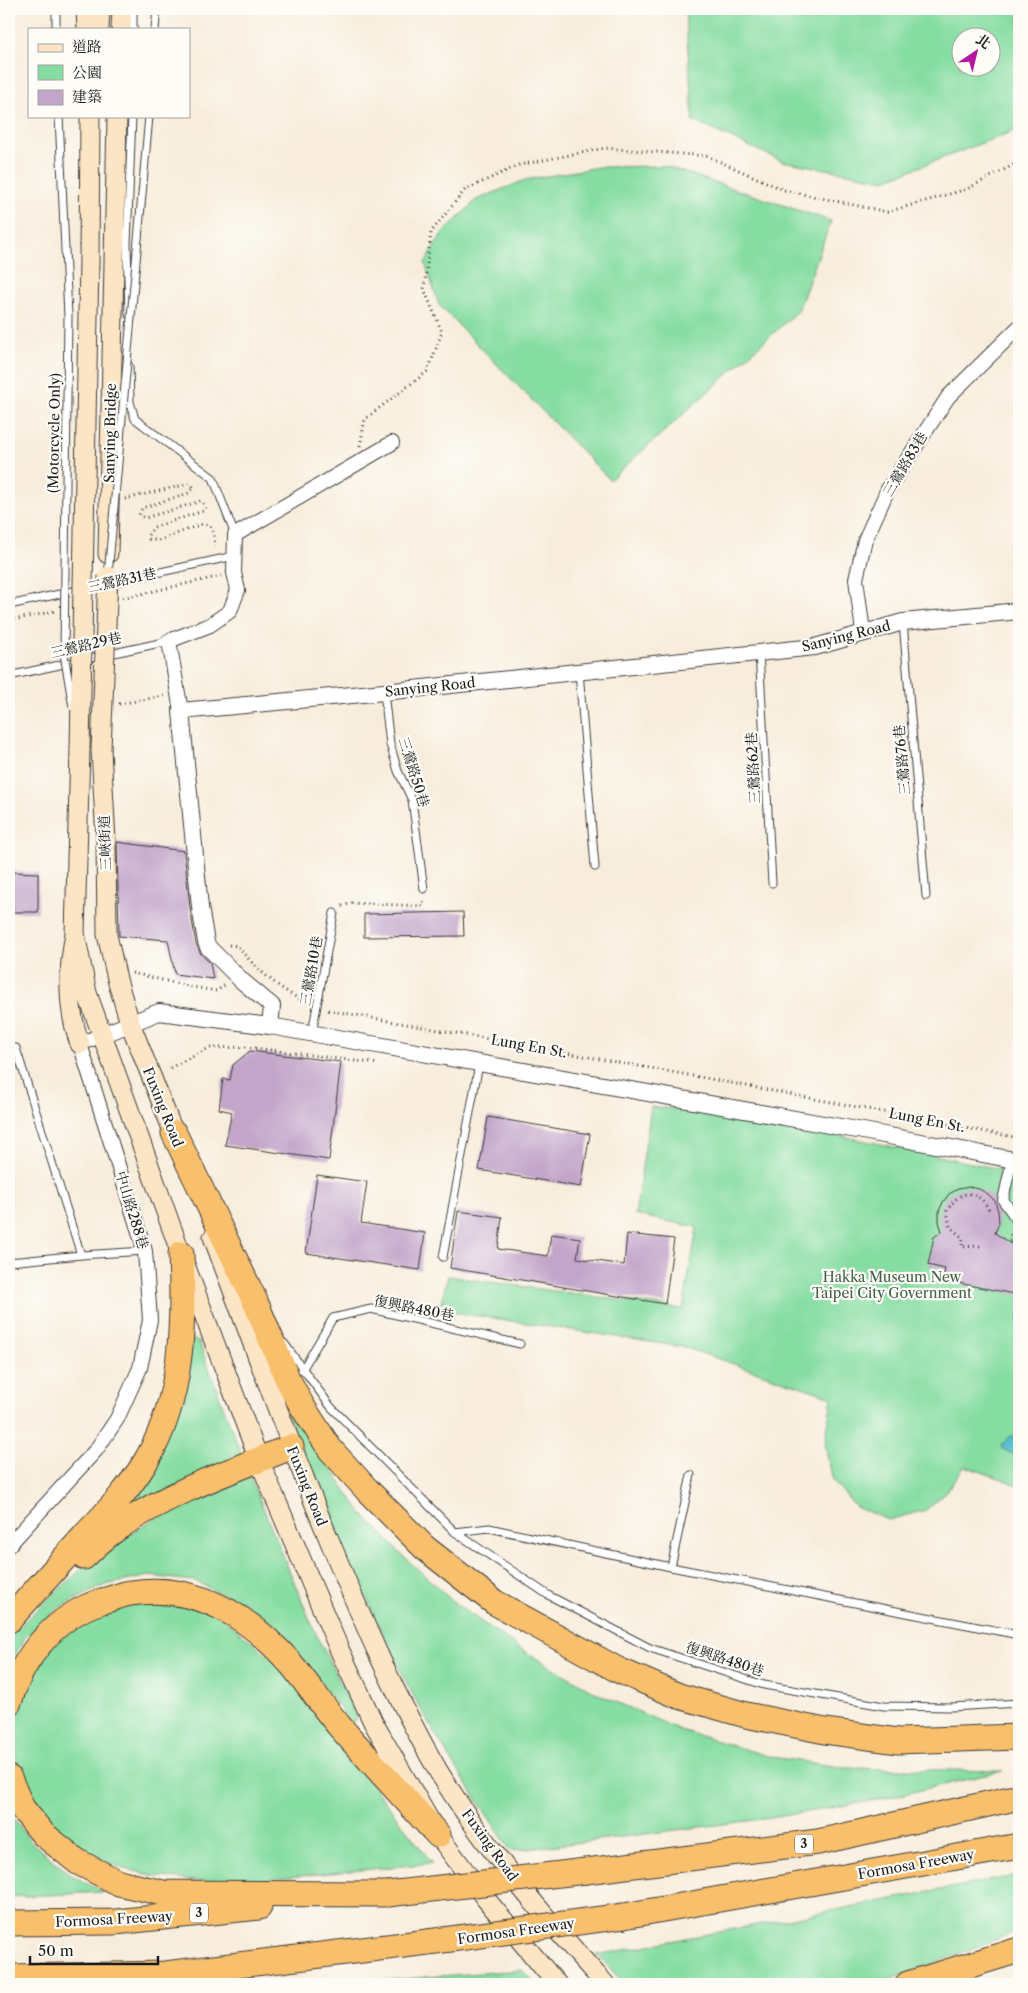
<svg xmlns="http://www.w3.org/2000/svg" width="1028" height="1993" viewBox="0 0 1028 1993" font-family="'Libre Caslon Text','Noto Serif TC',serif">
  <style>
    .green { fill: #86dda2; stroke: #517c5f; fill-rule: evenodd }
    .water { fill: #52bdce; stroke: #376c75 }
    .building { fill: #c3a5ca }
    .lines { fill: none; stroke-linecap: round; stroke-linejoin: round }
    .service-casing { stroke: #3d3b39; stroke-width: 9 }
    .pedestrian-casing { stroke: #3d3b39; stroke-width: 12 }
    .minor-casing { stroke: #3d3b39; stroke-width: 16 }
    .tertiary-casing { stroke: #3d3b39; stroke-width: 18 }
    .secondary-casing { stroke: #3d3b39; stroke-width: 21 }
    .motorway-casing { stroke: #3d3b39; stroke-width: 27 }
    .path { stroke: #3d3b39; stroke-width: 3; stroke-dasharray: 1 4; stroke-linecap: butt }
    .service { stroke: #fff; stroke-width: 7 }
    .pedestrian { stroke: #fff; stroke-width: 10 }
    .minor { stroke: #fff; stroke-width: 14 }
    .tertiary { stroke: #fff; stroke-width: 16 }
    .secondary { stroke: #fce5c4; stroke-width: 19 }
    .motorway { stroke: #f8bf6c; stroke-width: 25 }
    .service-bridge-casing { stroke: #3d3b39; stroke-width: 9; stroke-linecap: butt }
    .secondary-bridge-casing { stroke: #3d3b39; stroke-width: 21; stroke-linecap: butt }
    .motorway-bridge-casing { stroke: #3d3b39; stroke-width: 27; stroke-linecap: butt }
    .service-bridge { stroke: #fff; stroke-width: 7 }
    .secondary-bridge { stroke: #fce5c4; stroke-width: 19 }
    .motorway-bridge { stroke: #f8bf6c; stroke-width: 25 }
    .labels { text-anchor: middle; stroke-width: 4.5; stroke-linejoin: round; paint-order: stroke }
    .shield { fill: #fdfcf7; stroke: #605f5e; stroke-width: 1 }
    .shield-label { font-size: 12px; font-weight: bold; fill: #1c1c1c }
    .street-label { font-size: 14px; fill: #1c1c1c; stroke: #fdfcf7 }
    .park-label { font-size: 14px; fill: #41604b; stroke: #fdfcf7 }
  </style>
  <rect width="100%" height="100%" fill="#fdfcf7"/>
  <filter id="ink" filterUnits="userSpaceOnUse"><feTurbulence type="fractalNoise" baseFrequency=".02" numOctaves="2"/><feDisplacementMap in="SourceGraphic" scale="10" xChannelSelector="R" yChannelSelector="G"/><feConvolveMatrix kernelMatrix="1 2 1 2 8 2 1 2 1" color-interpolation-filters="sRGB"/></filter>
  <filter id="wash" filterUnits="userSpaceOnUse"><feTurbulence type="fractalNoise" baseFrequency=".0096" numOctaves="4" result="noise"/><feDisplacementMap in="SourceGraphic" scale="20" xChannelSelector="R" yChannelSelector="G"/><feGaussianBlur stdDeviation="1.12" result="paint"/><feColorMatrix in="noise" values="0 0 0 0 0 0 0 0 0 0 0 0 0 0 0 0 0 1.4 0 .05"/><feComposite in="paint" operator="in"/></filter>
  <g filter="url(#wash)">
    <rect width="100%" height="100%" fill="#f8eddc"/>
    <g class="green">
      <path d="M685 9H1019V129L885 180 782 161 693 121ZM960 38H990V68H960Z"/>
      <path d="M665 166 831 221 798 311 610 480 439 305 425 263 441 235 476 200 525 180 598 167Z"/>
      <path d="M651 1107 712 1112 794 1126 1019 1173V1486L1002 1479 964 1466 948 1490 926 1510 888 1520 856 1507 833 1481 825 1444 832 1397 683 1347 439 1310 448 1276 683 1309 697 1227 635 1215Z"/>
      <path d="M193 1339 199 1342 242 1457 107 1523Z"/>
      <path d="M276 1388 360 1511 402 1555 457 1605 522 1650 598 1694 680 1730 771 1757 847 1768 1003 1771 878 1800 771 1818 511 1851C473 1794 434 1737 403 1676 356 1582 318 1484 276 1388Z"/>
      <path d="M249 1474 314 1630 356 1715 357 1720 354 1722H350L306 1662 273 1624 234 1599 194 1581 149 1576 105 1585 60 1607 25 1637 9 1666V1637L37 1609 97 1555 177 1504Z"/>
      <path d="M149 1600 186 1604 219 1615 278 1663 432 1863 239 1882 194 1881 156 1876 121 1868 86 1852 57 1830 34 1803 20 1776 14 1749V1720L21 1695 34 1666 77 1621Z"/>
      <path d="M9 1812 31 1842 71 1875 104 1892 9 1897Z"/>
      <path d="M1019 1875V1931L879 1984H625L597 1955Z"/>
      <path d="M522 1970 535 1984H330Z"/>
    </g>
    <path class="water" d="M1011 1436 1017 1437 1019 1443V1457L1001 1448 1003 1443Z"/>
    <g id="blocks">
      <g class="building">
        <path d="M117 842 184 851 190 908 196 944 201 954 210 963 213 979 175 974 168 940 119 936Z"/>
        <path d="M9 872 38 873V912H9Z"/>
        <path d="M463 912 464 936 364 937V914Z"/>
        <path d="M250 1051 341 1062 329 1160 225 1145 232 1112 219 1109 223 1079 230 1080 233 1065Z"/>
        <path d="M488 1117 590 1134 581 1187 479 1170Z"/>
        <path d="M317 1175 367 1182 361 1223 425 1233 420 1270 306 1253Z"/>
        <path d="M969 1187 979 1189 988 1194 995 1201 998 1211 999 1223 995 1233 1008 1242 1019 1246V1295L943 1280 945 1269 928 1265 934 1237 942 1231 939 1222V1211L943 1202 949 1194 958 1189Z"/>
        <path d="M458 1211 502 1217 498 1249 548 1256 551 1234 580 1238 577 1258 624 1265 627 1234 674 1239 665 1304 450 1268Z"/>
      </g>
    </g>
  </g>
  <g filter="url(#ink)">
    <use href="#blocks" fill-opacity="0" stroke="#3d3b39" stroke-width="1"/>
    <g class="lines">
      <g class="service-casing">
        <g id="service">
          <path d="M56 9V29"/>
          <path d="M133 29V9"/>
          <path d="M155 29 157 9"/>
          <path d="M129 315 127 244 132 116"/>
          <path d="M129 366 130 402 135 419 213 478 235 535"/>
          <path d="M9 605 234 556"/>
          <path d="M903 622 926 896"/>
          <path d="M759 652 772 883"/>
          <path d="M579 671 595 867"/>
          <path d="M9 676 169 641"/>
          <path d="M384 693 390 744 398 771 412 800 424 889"/>
          <path d="M312 1033 334 913"/>
          <path d="M9 1048H16L81 1255"/>
          <path d="M443 1257 479 1064"/>
          <path d="M9 1262 81 1255 145 1251"/>
          <path d="M284 1343 331 1407 455 1532 548 1595 650 1648 764 1685 884 1706 951 1707 1019 1703"/>
          <path d="M302 1370 333 1318 371 1309 520 1344"/>
          <path d="M455 1532 489 1528 671 1567 1019 1635"/>
          <path d="M671 1567 691 1475"/>
        </g>
      </g>
      <g class="pedestrian-casing">
        <path id="pedestrian" d="M1012 1160 1003 1200 1018 1221"/>
      </g>
      <g class="minor-casing">
        <g id="minor">
          <path d="M863 632 856 579 865 540 888 489 948 397 1019 327"/>
          <path d="M181 711 169 641 210 625 230 611 238 590 234 573 235 535 392 443"/>
          <path d="M9 1545 96 1450 117 1419 140 1368 150 1320 145 1251 80 1044 102 1035"/>
        </g>
      </g>
      <g class="tertiary-casing">
        <g id="tertiary">
          <path d="M270 1026 272 1006 242 981 208 947 206 942 200 907 181 711 384 692 815 647 903 622 1019 611"/>
          <path d="M102 1035 159 1012 270 1026 863 1131 1019 1161"/>
        </g>
      </g>
      <g class="secondary-casing">
        <g id="secondary">
          <path d="M86 9 87 29"/>
          <path d="M99 29 100 9"/>
          <path d="M121 29 122 9"/>
          <path d="M108 554 117 116"/>
          <path d="M80 749 75 934C68 970 67 1009 80 1044"/>
          <path d="M101 750 106 840 107 935 118 983 130 1023 179 1146"/>
          <path d="M75 934 87 993 181 1254 259 1460 340 1651 373 1722 438 1835 485 1898 557 1984"/>
          <path d="M213 1237C252 1342 290 1446 333 1549 364 1624 396 1698 437 1769 484 1847 544 1917 605 1984"/>
        </g>
      </g>
      <g class="motorway-casing">
        <g id="motorway">
          <path d="M174 1133 255 1301 287 1378 302 1406 330 1449 369 1492 425 1548 494 1602 618 1670 679 1696 746 1715 825 1731 898 1741 1019 1737"/>
          <path d="M84 1557C94 1547 105 1537 116 1529 169 1492 231 1471 291 1447"/>
          <path d="M9 1620C35 1591 62 1561 88 1532 109 1510 130 1488 146 1461 183 1399 184 1323 181 1254"/>
          <path d="M9 1702C23 1656 55 1616 102 1601 112 1599 122 1594 131 1593 198 1583 250 1617 292 1665 309 1686 324 1708 341 1728 373 1764 405 1799 438 1835"/>
          <path d="M9 1778 22 1808 43 1834 78 1862 119 1883 163 1893 388 1894"/>
          <path d="M586 1871 818 1842 1019 1797"/>
          <path d="M624 1916 1019 1846"/>
          <path d="M9 1923 115 1922 259 1907"/>
          <path d="M9 1977 165 1974 428 1942"/>
          <path d="M908 1984 1019 1950"/>
        </g>
      </g>
      <g class="path">
        <path d="M360 446 365 419 428 371 442 332 424 289 431 232 465 190 519 165 605 148 707 156 784 190 887 212 967 189 1019 162"/>
        <path d="M125 499 188 484 192 485 194 488 189 493 142 508 139 515 145 518 201 501 206 507 203 511 154 527 148 535 149 539 158 541 199 525C215 521 214 537 215 549"/>
        <path d="M123 598 221 576"/>
        <path d="M9 621 55 611"/>
        <path d="M119 704 164 696"/>
        <path d="M342 906 352 903 423 906 424 899"/>
        <path d="M229 945 238 946C255 969 280 989 306 1003"/>
        <path d="M132 973 192 987 217 991 225 985"/>
        <path d="M328 1010 705 1078 1019 1138"/>
        <path d="M170 1068 209 1048 247 1047 379 1064"/>
        <path d="M1013 1230 1008 1242 1019 1246"/>
        <path d="M980 1246 962 1247 963 1238 950 1227 947 1211C960 1187 979 1189 991 1213"/>
      </g>
      <use href="#service" class="service"/>
      <use href="#pedestrian" class="pedestrian"/>
      <use href="#minor" class="minor"/>
      <use href="#tertiary" class="tertiary"/>
      <use href="#secondary" class="secondary"/>
      <use href="#motorway" class="motorway"/>
      <g class="service-bridge-casing">
        <g id="service-bridge">
          <path d="M59 116 68 316 64 654 73 707"/>
          <path d="M108 575 149 116"/>
        </g>
      </g>
      <g class="secondary-bridge-casing">
        <g id="secondary-bridge">
          <path d="M80 749 89 261 90 116"/>
          <path d="M101 750 108 576"/>
        </g>
      </g>
      <g class="motorway-bridge-casing">
        <g id="motorway-bridge">
          <path d="M388 1894 586 1871"/>
          <path d="M428 1942 624 1916"/>
        </g>
      </g>
      <use href="#service-bridge" class="service-bridge"/>
      <use href="#secondary-bridge" class="secondary-bridge"/>
      <use href="#motorway-bridge" class="motorway-bridge"/>
    </g>
  </g>
  <g class="labels">
    <g class="shield">
      <rect x="795" y="1834.5" width="18" height="19" rx="4"/>
      <rect x="190" y="1903.5" width="18" height="19" rx="4"/>
    </g>
    <g class="shield-label">
      <text x="804" y="1848">3</text>
      <text x="199" y="1917">3</text>
    </g>
    <g class="street-label">
      <text transform="translate(54 433) rotate(-89)" y="5">(Motorcycle Only)</text>
      <text transform="translate(110 433) rotate(-89)" y="5">Sanying Bridge</text>
      <text transform="translate(905 464) rotate(-59)" y="5">三鶯路83巷</text>
      <text transform="translate(122 580) rotate(-12)" y="5">三鶯路31巷</text>
      <text transform="translate(846 636) rotate(-14)" y="5">Sanying Road</text>
      <text transform="translate(86 645) rotate(-13)" y="5">三鶯路29巷</text>
      <text transform="translate(430 687) rotate(-6)" y="5">Sanying Road</text>
      <text transform="translate(902 760) rotate(-95)" y="5">三鶯路76巷</text>
      <text transform="translate(753 768) rotate(-93)" y="5">三鶯路62巷</text>
      <text transform="translate(414 772) rotate(73)" y="5">三鶯路50巷</text>
      <text transform="translate(105 843) rotate(-92)" y="5">三峽街道</text>
      <text transform="translate(311 971) rotate(-80)" y="5">三鶯路10巷</text>
      <text transform="translate(529 1046) rotate(10)" y="5">Lung En St.</text>
      <text transform="translate(163 1107) rotate(68)" y="5">Fuxing Road</text>
      <text transform="translate(927 1120) rotate(11)" y="5">Lung En St.</text>
      <text transform="translate(132 1210) rotate(73)" y="5">中山路288巷</text>
      <text transform="translate(414 1308) rotate(11)" y="5">復興路480巷</text>
      <text transform="translate(307 1486) rotate(68)" y="5">Fuxing Road</text>
      <text transform="translate(725 1659) rotate(18)" y="5">復興路480巷</text>
      <text transform="translate(490 1845) rotate(54)" y="5">Fuxing Road</text>
      <text transform="translate(916 1864) rotate(-10)" y="5">Formosa Freeway</text>
      <text transform="translate(114 1919) rotate(-3)" y="5">Formosa Freeway</text>
      <text transform="translate(516 1931) rotate(-8)" y="5">Formosa Freeway</text>
    </g>
    <g class="park-label">
      <text x="892" y="1282">Hakka Museum New<tspan x="892" dy="16">Taipei City Government</tspan></text>
    </g>
  </g>
  <rect width="1028" height="1993" fill="none" stroke="#fdfcf7" stroke-width="30"/>
  <rect x="28" y="28" width="162" height="90" fill="#fdfcf7" stroke="#a3a29f"/>
  <rect x="38" y="44" width="25" height="8" fill="#fce5c4" stroke="#a3a29f"/>
  <text x="72" y="52" font-size="15" fill="#1c1c1c">道路</text>
  <rect x="38" y="65" width="25" height="15" fill="#86dda2" stroke="#a3a29f"/>
  <text x="72" y="78" font-size="15" fill="#1c1c1c">公園</text>
  <rect x="38" y="90" width="25" height="15" fill="#c3a5ca" stroke="#a3a29f"/>
  <text x="72" y="102" font-size="15" fill="#1c1c1c">建築</text>
  <g transform="translate(976 52) rotate(35)"><circle r="24" fill="#fdfcf7" stroke="#a3a29f"/>
  <path d="M0-4L9 19L0 12L-9 19Z" fill="#b5179e"/>
  <text y="-8" font-size="14" font-weight="bold" text-anchor="middle" fill="#1c1c1c">北</text>
  </g>
  <path d="M30 1956v8h128v-8" fill="none" stroke="#1c1c1c" stroke-width="2.5"/>
  <text x="38" y="1956" font-size="15" fill="#1c1c1c" stroke="#fdfcf7" stroke-width="4" paint-order="stroke">50 m</text>
</svg>
